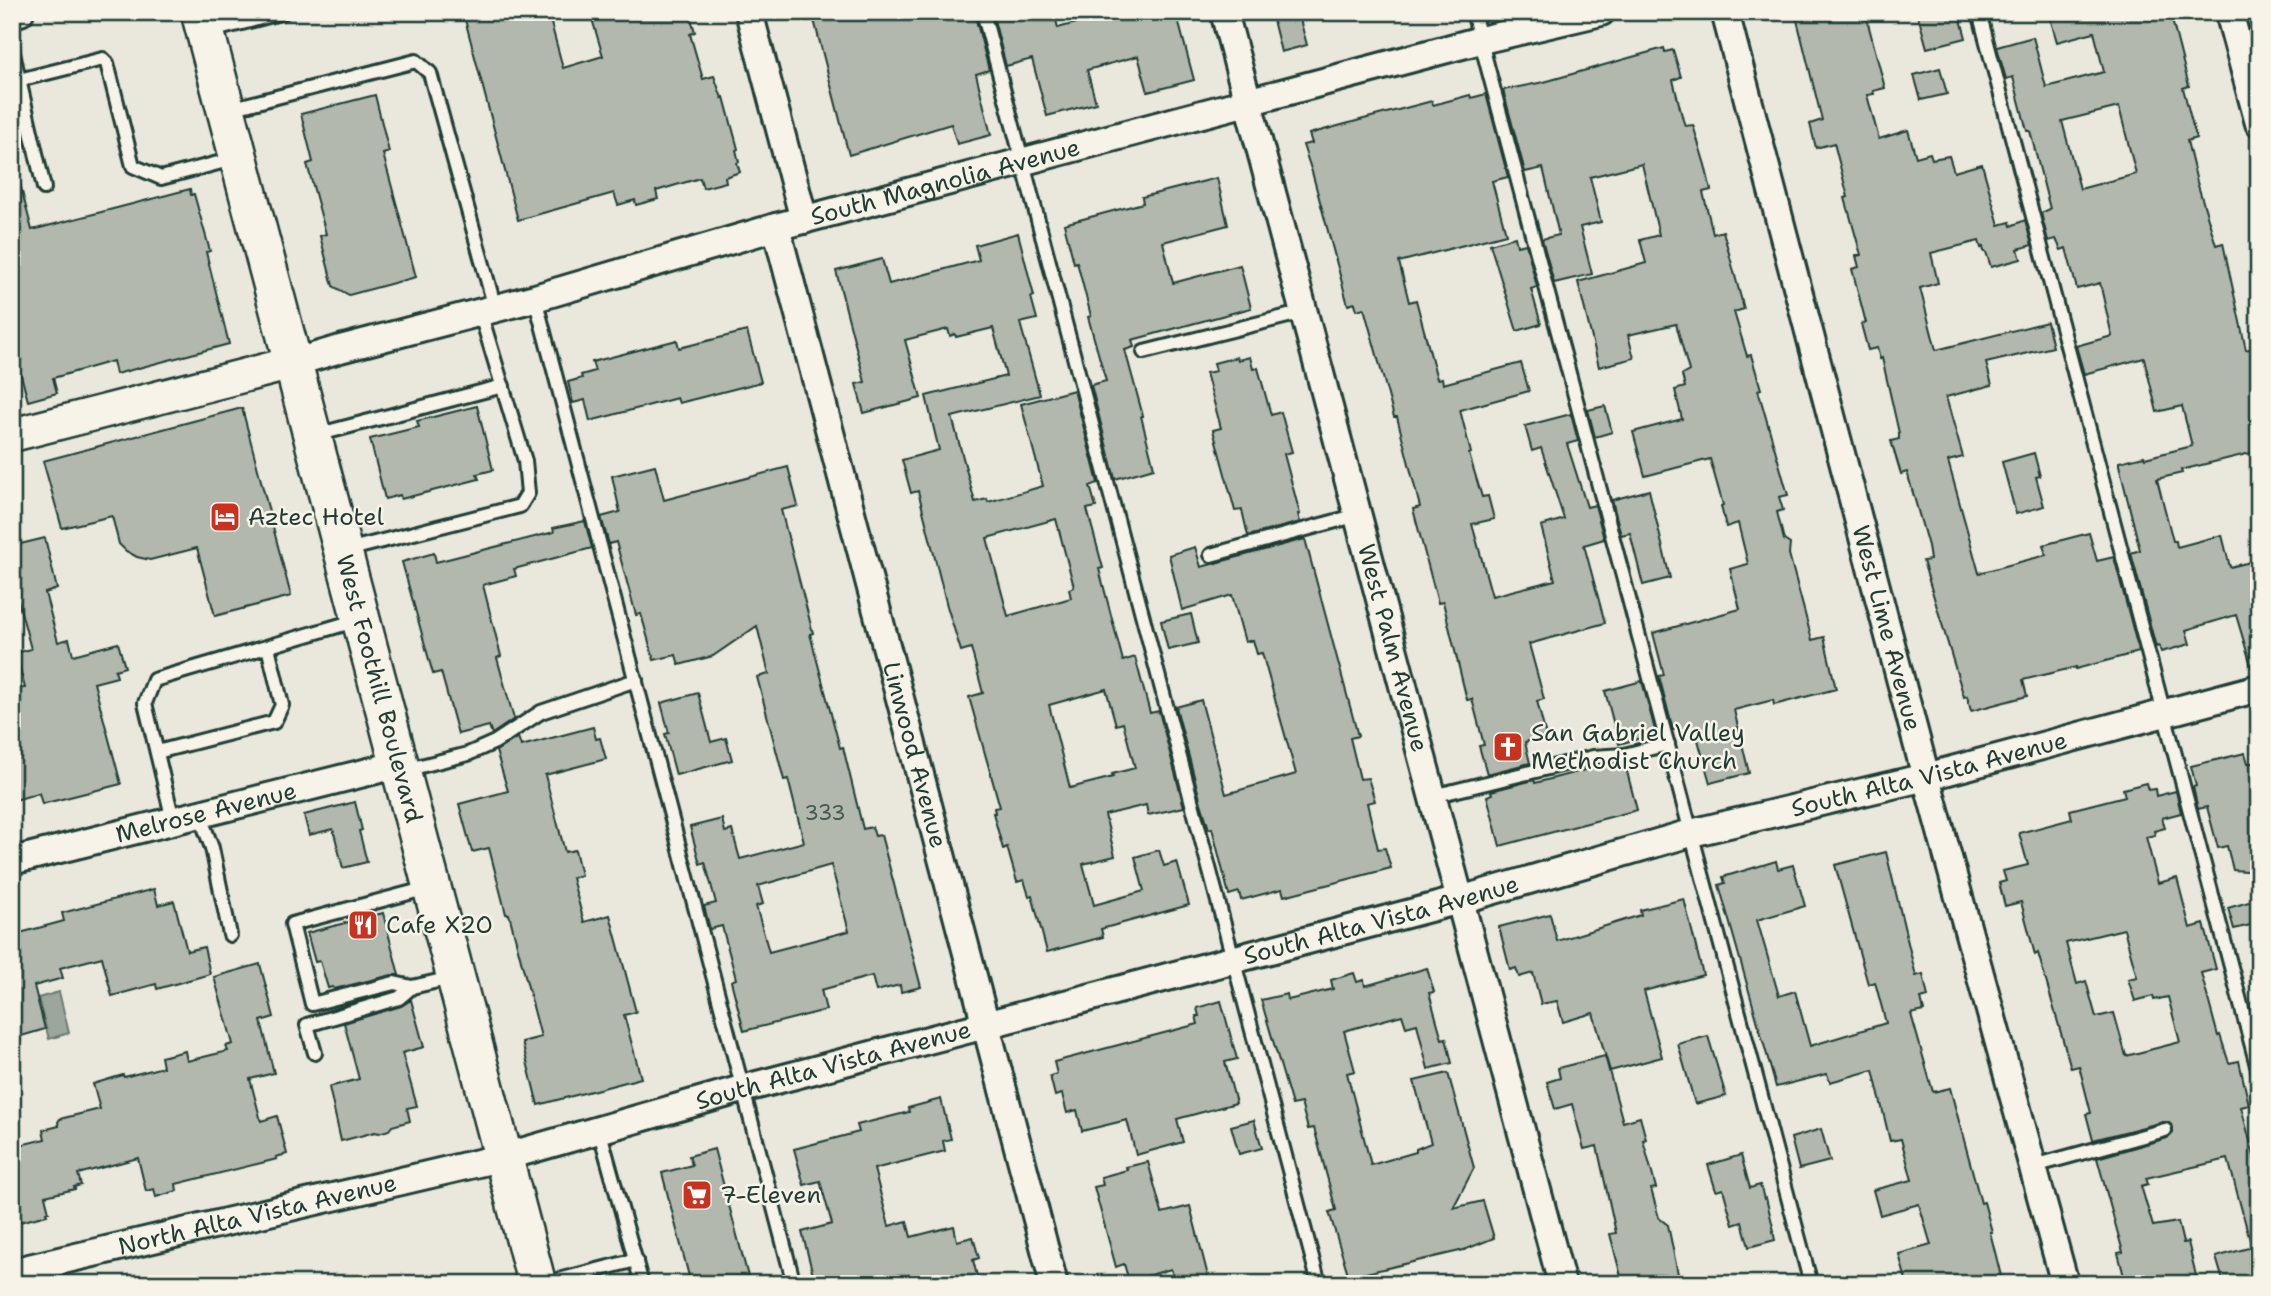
<svg xmlns="http://www.w3.org/2000/svg" width="2271" height="1296" viewBox="0 0 2271 1296" font-family="'Shantell Sans',sans-serif">
  <style>
    .water { fill: #9ca69c; stroke: #6a7c72; stroke-width: 2 }
    .building { fill: #b2b8ae; stroke: #1f3d34; stroke-width: 2; fill-rule: evenodd }
    .lines { fill: none; stroke-linecap: round; stroke-linejoin: round }
    .service-casing { stroke: #1f3d34; stroke-width: 18 }
    .minor-casing { stroke: #1f3d34; stroke-width: 32 }
    .tertiary-casing { stroke: #1f3d34; stroke-width: 37 }
    .secondary-casing { stroke: #1f3d34; stroke-width: 42 }
    .service { stroke: #f7f3e8; stroke-width: 12 }
    .minor { stroke: #f7f3e8; stroke-width: 26 }
    .tertiary { stroke: #f7f3e8; stroke-width: 32 }
    .secondary { stroke: #f7f3e8; stroke-width: 37 }
    .labels { text-anchor: middle; stroke-width: 5; stroke-linejoin: round; paint-order: stroke }
    .number-label { font-size: 21px; fill: #445c52 }
    .street-label { font-size: 24px; fill: #1f3d34; stroke: #f7f3e8 }
    .poi-label { font-size: 24px; fill: #1f3d34; stroke: #f7f3e8; text-anchor: start }
  </style>
  <rect width="100%" height="100%" fill="#eae8dd"/>
  <filter id="ink" filterUnits="userSpaceOnUse"><feTurbulence type="fractalNoise" baseFrequency=".0143" numOctaves="2"/><feDisplacementMap in="SourceGraphic" scale="14" xChannelSelector="R" yChannelSelector="G"/><feConvolveMatrix kernelMatrix="1 2 1 2 8 2 1 2 1" color-interpolation-filters="sRGB"/></filter>
  <g filter="url(#ink)">
    <path class="water" d="M59 992 69 1033 49 1039 38 998Z"/>
    <g class="building">
      <path d="M463 12H548L563 68 603 56 590 12H689L695 32 690 34 703 79 714 76 722 98 724 97 738 149 736 150 739 162 737 163 740 172 725 177 726 182 703 188 700 178 656 191 658 199 636 205 635 200 618 205 614 193 518 220Z"/>
      <path d="M812 12H974L989 70 976 74 991 135 957 144 951 124 849 155Z"/>
      <path d="M992 12H1054L1058 28 1116 12H1176L1194 80 1148 92 1138 56 1087 70 1096 103 1047 116 1032 59 1006 66Z"/>
      <path d="M1271 12H1298L1307 45 1281 52Z"/>
      <path d="M1795 12H1865L1885 88 1873 91 1874 94 1867 95 1879 139 1908 130 1916 157 1930 153 1932 159 1949 156 1954 172 1982 164 1999 225 2010 222 2011 226 2025 220 2032 245 2018 249 2021 259 1991 267 1986 252H1984L1983 247 1981 248 1979 241 1931 253 1938 283 1920 288 1936 350 2047 322 2053 347 1986 363 1992 385 1946 397 1963 457 1948 461 1979 573 2046 555 2043 545 2089 533 2097 561 2114 557 2139 652 2076 669V667L2023 680 2027 696 1971 711 1967 696 1964 697 1923 561 1930 560 1928 546 1907 472 1901 474 1891 441 1899 439V433L1882 358 1880 359 1877 348 1868 350 1861 324 1866 323 1852 269 1859 267 1856 256 1861 255 1845 198 1848 197 1834 143 1816 148 1810 124 1822 120Z"/>
      <path d="M1917 12H1959L1966 38 1927 48Z"/>
      <path d="M2071 12H2170L2189 86 2183 88 2196 138 2187 141 2197 182 2216 245 2223 243 2246 350 2255 347 2259 363V451L2181 470 2182 473 2157 479 2173 541H2176L2177 547 2222 535 2230 567 2259 560V671L2253 672 2236 615 2186 630 2190 644 2161 652 2159 646 2156 647 2131 553 2140 550 2119 465V462L2144 456 2145 458 2192 446 2182 406 2157 412 2144 358 2084 374 2076 346 2112 336 2100 283 2077 289 2066 248 2061 250 2056 239 2048 241 2041 213 2050 209 2030 131H2027L2013 77 2006 79 1997 47 2033 37 2046 87 2104 72 2094 32 2057 42 2050 18ZM2119 107 2136 174 2080 189 2062 121Z"/>
      <path d="M1664 48 1665 52 1673 50 1681 77 1673 80 1683 120 1685 126 1693 125 1705 165 1711 190 1703 192 1713 234 1723 231 1744 309 1734 312 1747 356 1751 355 1761 389 1758 390 1788 495 1779 497 1783 510 1777 512 1784 540 1790 544 1789 554 1812 640 1824 637 1836 689 1774 705 1773 700 1734 710 1749 773 1710 783 1695 729 1681 733 1680 728 1673 730 1659 676 1664 675 1653 633 1740 609 1730 569 1748 564 1738 523 1726 527 1721 506 1723 505 1710 459 1645 476 1633 432 1682 419 1675 390 1685 387 1682 375 1689 371 1676 324 1628 335 1634 358 1599 367 1578 282 1646 263 1640 240 1659 235 1642 164 1590 177 1601 222 1580 227 1592 274 1554 283 1542 239 1559 235 1543 168 1525 172 1503 90 1544 82Z"/>
      <path d="M1940 68 1947 94 1921 100 1914 75Z"/>
      <path d="M1486 94 1508 177 1492 181 1506 234 1399 262 1409 302 1416 300 1437 379 1442 378 1443 384 1521 363 1529 391 1460 410 1471 453 1469 454 1482 497 1488 496 1494 519 1472 524 1492 596 1555 580 1541 526 1564 519 1541 448 1532 451 1525 426 1571 414 1578 441 1567 444 1587 507 1595 505 1604 539 1584 545 1605 623 1529 644 1544 699 1537 701 1546 736 1525 742 1530 763 1487 774 1479 746 1484 745 1472 699 1467 700 1443 602 1438 603 1413 509 1420 507 1397 417H1394L1364 308 1357 310 1355 303 1348 305 1312 172 1303 145 1312 143 1309 134 1360 120 1432 101 1433 105 1470 95 1471 98Z"/>
      <path d="M375 95 389 152 383 154 416 277 349 295 333 286 320 236 326 234 307 164 313 162 301 114Z"/>
      <path d="M1217 178 1228 225 1163 242 1173 283 1240 265 1251 308 1132 340 1134 347 1125 350 1143 416H1141L1154 468 1115 479 1091 385 1106 381 1088 317 1091 316 1077 262 1074 263 1064 224 1143 203 1142 197Z"/>
      <path d="M20 184 32 230 190 189 191 195 194 194 210 251 206 252 229 344 116 374 113 361 53 378 57 393 28 401 12 342V185Z"/>
      <path d="M1018 233 1034 296 1031 297 1037 319 1020 323 1040 395 952 417 975 502 987 499 988 502 1043 486 1021 404 1074 390 1098 483 1090 486 1096 507 1087 509 1103 568 1099 569 1123 661 1135 657 1150 713 1159 711 1184 807 1148 815 1146 805 1105 815 1115 856 1083 864 1094 905 1144 891 1135 857 1159 850 1164 866 1177 862 1189 905 1101 929 1103 937 1047 952 1032 895 1029 896 1024 880 1017 882 1007 847 1003 849 993 813H995L994 808 1000 807 969 697 983 693 971 648 961 651 947 606 918 491 911 493 902 460 939 450 926 396 1006 376 993 328 956 337 955 334 950 336 948 329 905 340 921 398 864 413 856 384 865 382 836 271 882 259 889 284 979 260 975 245ZM1056 519 1074 587 1069 589 1071 598 1008 616 987 538ZM1106 689 1116 725 1123 723 1135 768 1112 774 1113 777 1070 788 1049 705Z"/>
      <path d="M1515 237 1517 246 1526 244 1537 287 1531 289 1541 324 1517 331 1490 244Z"/>
      <path d="M747 331 761 382 679 403 677 398 590 421 585 400 573 403 568 382 582 378 581 375 595 371 592 362 677 340 679 348Z"/>
      <path d="M1237 357 1238 360 1250 357 1253 369 1258 368 1271 415 1281 412 1292 452 1284 454 1300 514H1298L1300 522 1248 536 1242 510 1235 511 1213 430 1221 428 1206 373 1216 371 1214 363Z"/>
      <path d="M477 406 493 470 477 474 479 479 401 499 400 495 385 499 370 439 419 427 417 421Z"/>
      <path d="M1605 406 1612 432 1595 437 1588 410Z"/>
      <path d="M242 408 291 596 215 616 197 548 150 560 137 557 126 551 119 544 112 516 62 528 43 461Z"/>
      <path d="M2034 453 2040 476 2036 477 2044 506 2016 514 2002 462Z"/>
      <path d="M655 465 664 500 788 467 798 506 781 510 813 633 810 634 840 748 843 747 863 829 872 827 875 836 881 835 921 987 901 992 900 985 876 991 872 976 821 990 826 1010 744 1031 731 981 736 979 722 926 710 929 704 906 716 903 705 862 700 864 690 827 722 819 725 832 732 830 740 859 804 842 788 779 784 780 757 677 769 674 757 626 713 656 679 665 676 655 654 660 641 614 636 615 616 542 609 544 601 517 620 512 612 476ZM831 865 849 931 769 952 756 906 763 904 758 886Z"/>
      <path d="M1649 490 1670 578 1643 585 1630 533 1621 535 1612 500Z"/>
      <path d="M585 521 592 548 514 569 516 576 483 585 501 656 497 658 514 719 492 734 489 726 458 734 441 672 433 674 402 562 434 553 436 562 554 532 553 528Z"/>
      <path d="M45 538 57 589 45 593 58 642 69 639 73 655 118 643 125 667 115 670 117 677 94 683 121 784 42 804 39 793 12 801V690L25 688 16 653 31 649 17 597 12 598V546Z"/>
      <path d="M1305 539 1358 736 1350 738 1360 779 1368 778 1375 801 1367 803 1378 849 1385 848 1391 868 1284 896 1282 889 1241 900 1239 892 1229 895 1212 828 1209 829 1201 803 1176 707 1201 700 1226 794 1296 774 1262 653 1257 654 1253 640 1245 642 1232 595 1182 610 1169 555 1195 547 1201 567Z"/>
      <path d="M1191 614 1198 643 1168 650 1161 621Z"/>
      <path d="M1642 681 1656 734 1619 744 1605 691Z"/>
      <path d="M698 693 711 742 726 738 732 760 676 775 665 734 669 733 661 703Z"/>
      <path d="M593 727 596 739 600 738 606 759 545 775 565 852 575 850 581 875 572 878 584 922 610 915 636 1012 624 1015 641 1078 538 1105 522 1042 541 1037 509 914H506L489 848 472 852 459 804 508 791 496 751 518 737 521 746Z"/>
      <path d="M2245 753 2248 763H2259V872L2233 870 2227 846 2218 848 2207 807 2198 809 2193 787 2196 786 2191 766Z"/>
      <path d="M1625 764 1637 810 1500 846 1487 796 1492 794 1491 791 1534 780 1535 783 1604 765Z"/>
      <path d="M2146 783 2148 790 2155 789 2156 796 2176 791 2181 813 2162 818 2165 828 2154 831 2155 835 2146 837 2158 883 2177 878 2190 928 2204 924 2216 969 2201 973 2218 1036 2220 1035 2229 1063 2239 1061 2249 1105 2241 1107 2259 1175V1243L2251 1244 2228 1159 2146 1178 2148 1184 2141 1186 2153 1226 2178 1222 2183 1243 2188 1242 2198 1284H2126L2118 1253 2123 1252 2097 1158 2167 1138 2173 1133V1127L2168 1122H2163L2093 1140 2086 1114 2091 1113 2079 1066 2071 1068 2038 953 2035 955 2021 902 2005 906 1999 883 2006 881 2003 871 2028 865 2019 833 2072 819 2070 810 2125 796 2123 789ZM2124 929 2137 977 2128 979 2135 1001 2153 996 2154 1000 2168 997 2180 1042 2126 1056 2114 1013 2096 1017 2086 981 2077 984 2066 943Z"/>
      <path d="M355 802 362 830 359 831 367 862 343 868 333 829 309 835 304 815Z"/>
      <path d="M1886 852 1916 976 1923 974 1928 997 1921 999 1924 1011 1911 1014 1933 1092 1950 1088 1981 1203 1984 1202 1992 1232H1990L2003 1284H1907L1899 1254 1931 1245 1919 1204 1880 1215 1873 1190 1912 1180 1901 1139 1890 1141 1873 1070 1830 1082 1827 1074 1776 1087 1719 885 1725 883 1723 877 1776 861 1778 869 1793 865 1805 906 1757 920 1779 996 1795 991 1810 1046 1886 1023 1875 982 1868 984 1835 865Z"/>
      <path d="M154 889 158 905 174 901 187 951 204 947 210 974 157 989 156 984 112 996 102 957 60 968 63 978 34 986 45 1029 18 1037 12 1018V933H20L64 921 62 913Z"/>
      <path d="M1684 899 1703 975 1644 991 1662 1057 1610 1071 1593 1013 1563 1022 1557 1001 1541 1004 1533 973 1519 977 1516 968 1510 970 1499 927 1550 914 1557 941 1641 915 1640 910Z"/>
      <path d="M2259 899V923L2234 929 2228 908Z"/>
      <path d="M383 913 399 975H392L334 989 333 987 328 988 320 961 315 962 307 933Z"/>
      <path d="M260 964 274 1017 261 1021 274 1073 250 1079 261 1121 277 1116 287 1154 276 1157 277 1159 176 1184 177 1191 156 1197 154 1189 146 1191 138 1158 78 1174 81 1185 74 1187 75 1189 45 1196 49 1212H46L47 1215 12 1224V1147L45 1139 43 1130 59 1126 58 1122 60 1119 100 1109 93 1084 123 1075 124 1077 163 1067 161 1057 185 1051 187 1061 228 1051 226 1046 233 1044 214 977Z"/>
      <path d="M1427 968 1434 992 1429 993 1442 1039 1446 1038 1452 1063 1428 1069 1417 1024 1406 1027 1402 1015 1344 1031 1355 1071 1347 1073 1371 1165 1416 1152V1149L1431 1143 1414 1081 1448 1073 1474 1168 1453 1208 1483 1201 1494 1238 1464 1250 1349 1277 1329 1212 1336 1210 1314 1128 1308 1129 1301 1103 1292 1105 1261 1000 1287 994 1288 1000 1333 989 1331 980 1354 973 1357 982 1364 980 1365 986Z"/>
      <path d="M411 1000 424 1047 402 1053 417 1106 407 1108 410 1121 392 1126 389 1130 379 1133 375 1132 341 1141 329 1087 359 1079 344 1023 401 1006Z"/>
      <path d="M1221 1001 1237 1059 1225 1062 1236 1103 1177 1119 1183 1142 1136 1155 1127 1120 1082 1131 1077 1110 1067 1113 1062 1094 1055 1096 1050 1076 1057 1074 1054 1062 1198 1024 1196 1016H1199L1197 1008Z"/>
      <path d="M1708 1036 1726 1096 1695 1104 1678 1044Z"/>
      <path d="M1605 1056 1623 1122 1640 1117 1646 1139 1643 1140 1656 1188 1651 1189 1659 1218 1668 1225 1680 1284H1623L1610 1234 1616 1233 1597 1146 1584 1149 1572 1104 1555 1109 1547 1082 1560 1078 1558 1068Z"/>
      <path d="M941 1099 951 1139 943 1141 945 1151 874 1169 889 1226 907 1221 911 1237 954 1226 957 1241 973 1237 979 1258 973 1260 979 1284H840L838 1276 815 1282 802 1232 832 1224 820 1181 804 1185 794 1149 859 1132 857 1125 909 1112 908 1108Z"/>
      <path d="M1254 1120 1262 1148 1239 1154 1231 1126Z"/>
      <path d="M1821 1129 1830 1161 1799 1169 1791 1138Z"/>
      <path d="M714 1149 750 1284H691L662 1173 692 1165 689 1156Z"/>
      <path d="M1741 1155 1750 1188 1760 1185 1764 1199 1766 1198 1774 1231H1773L1775 1240 1749 1247 1742 1222 1733 1225 1723 1189 1716 1191 1708 1165Z"/>
      <path d="M1148 1162 1162 1213 1190 1206 1210 1284H1175L1171 1269 1129 1281 1124 1264 1116 1267 1094 1187 1103 1185 1101 1177 1127 1170 1126 1167Z"/>
      <path d="M2259 1245V1284H2224L2216 1257Z"/>
    </g>
    <g class="lines">
      <g class="service-casing">
        <g id="service">
          <path d="M983 12 1319 1284"/>
          <path d="M1473 12 1811 1284"/>
          <path d="M1979 12 2259 1073"/>
          <path d="M207 32 284 12"/>
          <path d="M12 49 44 188"/>
          <path d="M19 80 103 59 107 63 133 166 161 178 237 158"/>
          <path d="M230 109 416 61 430 73 495 308"/>
          <path d="M535 298 794 1284"/>
          <path d="M1144 352 1304 312"/>
          <path d="M316 435 503 386"/>
          <path d="M347 550 520 506 528 493 525 461 480 312"/>
          <path d="M1211 555 1358 515"/>
          <path d="M157 752 274 722 282 705 268 647"/>
          <path d="M405 770 468 754 495 742 541 712 636 680"/>
          <path d="M1433 796 1593 757 1624 755 1668 744"/>
          <path d="M199 813 212 848 230 935"/>
          <path d="M173 820 145 703 154 680 358 620"/>
          <path d="M412 987 394 983 312 1004 292 924 428 888"/>
          <path d="M315 1053 307 1025 399 998 412 987 451 978"/>
          <path d="M599 1129 642 1284"/>
          <path d="M2034 1166 2165 1130"/>
          <path d="M543 1284 636 1260"/>
        </g>
      </g>
      <g class="minor-casing">
        <g id="minor">
          <path d="M749 12 804 220"/>
          <path id="s1" d="M1224 12 1562 1284"/>
          <path id="s2" d="M1725 12 1926 777 2065 1284"/>
          <path d="M2229 12 2259 123"/>
          <path d="M12 14 20 12"/>
          <path id="s3" d="M776 227 1054 1284"/>
          <path id="s4" d="M293 363 340 349 535 298 776 227 1481 40 1601 12"/>
          <path id="s5" d="M12 861 400 764"/>
          <path id="s6" d="M12 1272 504 1157 742 1089 1460 900 1691 833 1926 777 2259 688"/>
        </g>
      </g>
      <g class="tertiary-casing">
        <path id="tertiary" d="M12 435 293 363"/>
      </g>
      <g class="secondary-casing">
        <g id="secondary">
          <path id="s7" d="M200 12 537 1284"/>
        </g>
      </g>
      <use href="#service" class="service"/>
      <use href="#minor" class="minor"/>
      <use href="#tertiary" class="tertiary"/>
      <use href="#secondary" class="secondary"/>
    </g>
  </g>
  <defs>
    <g id="hotel-square" transform="scale(1.575)"><rect x="-9" y="-9" width="18" height="18" rx="4" fill="#c8321e" stroke="#f7f3e8"/><path d="M-6-4.5h1.5V1H6V5H4.5V3h-9V5H-6ZM-4 0a1.8 1.8 0 1 1 3.6 0ZM.5 0V-2.5h3Q6-2.5 6 0Z" fill="#fff"/></g>
    <g id="church-square" transform="scale(1.575)"><rect x="-9" y="-9" width="18" height="18" rx="4" fill="#c8321e" stroke="#f7f3e8"/><path d="M-1.2-6h2.4v3.5h3.3v2.4h-3.3V6h-2.4V-.1h-3.3v-2.4h3.3Z" fill="#fff"/></g>
    <g id="restaurant-square" transform="scale(1.575)"><rect x="-9" y="-9" width="18" height="18" rx="4" fill="#c8321e" stroke="#f7f3e8"/><path d="M-5-6h1v4h1v-4h1v4h1v-4h1v5L-1.5 .5V6h-2V.5L-5-1ZM5-6V6H3V1.5H1.5Q1.5-4 5-6Z" fill="#fff"/></g>
    <g id="supermarket-square" transform="scale(1.575)"><rect x="-9" y="-9" width="18" height="18" rx="4" fill="#c8321e" stroke="#f7f3e8"/><path d="M-6-5.5h2.5l.6 2H6L4.5 2H-2.5L-4.4-4H-6ZM-1.5 3.2a1.3 1.3 0 1 0 .1 0ZM3 3.2a1.3 1.3 0 1 0 .1 0Z" fill="#fff"/></g>
  </defs>
  <g fill-rule="evenodd">
    <use href="#hotel-square" x="225" y="517"/>
    <use href="#church-square" x="1508" y="747"/>
    <use href="#restaurant-square" x="363" y="925"/>
    <use href="#supermarket-square" x="697" y="1195"/>
  </g>
  <g class="labels">
    <g class="number-label">
      <text x="825" y="820">333</text>
    </g>
    <g class="street-label">
      <text dy="8" stroke="none"><textPath href="#s4" startOffset="677">South Magnolia Avenue</textPath></text>
      <text dy="8" stroke="none"><textPath href="#s2" startOffset="637">West Lime Avenue</textPath></text>
      <text dy="8" stroke="none"><textPath href="#s1" startOffset="658">West Palm Avenue</textPath></text>
      <text dy="8" stroke="none"><textPath href="#s7" startOffset="700">West Foothill Boulevard</textPath></text>
      <text dy="8" stroke="none"><textPath href="#s3" startOffset="546">Linwood Avenue</textPath></text>
      <text dy="8" stroke="none"><textPath href="#s6" startOffset="1981">South Alta Vista Avenue</textPath></text>
      <text dy="8" stroke="none"><textPath href="#s5" startOffset="200">Melrose Avenue</textPath></text>
      <text dy="8" stroke="none"><textPath href="#s6" startOffset="1414">South Alta Vista Avenue</textPath></text>
      <text dy="8" stroke="none"><textPath href="#s6" startOffset="847">South Alta Vista Avenue</textPath></text>
      <text dy="8" stroke="none"><textPath href="#s6" startOffset="252">North Alta Vista Avenue</textPath></text>
    </g>
    <g class="poi-label">
      <text x="248" y="525">Aztec Hotel</text>
      <text x="1531" y="741">San Gabriel Valley<tspan x="1531" dy="28">Methodist Church</tspan></text>
      <text x="386" y="933">Cafe X2O</text>
      <text x="720" y="1203">7-Eleven</text>
    </g>
  </g>
  <rect width="2271" height="1296" fill="none" stroke="#f7f3e8" stroke-width="42"/>
  <rect x="21" y="21" width="2229" height="1254" fill="none" stroke="#1f3d34" stroke-width="2.5" filter="url(#ink)"/>
</svg>
